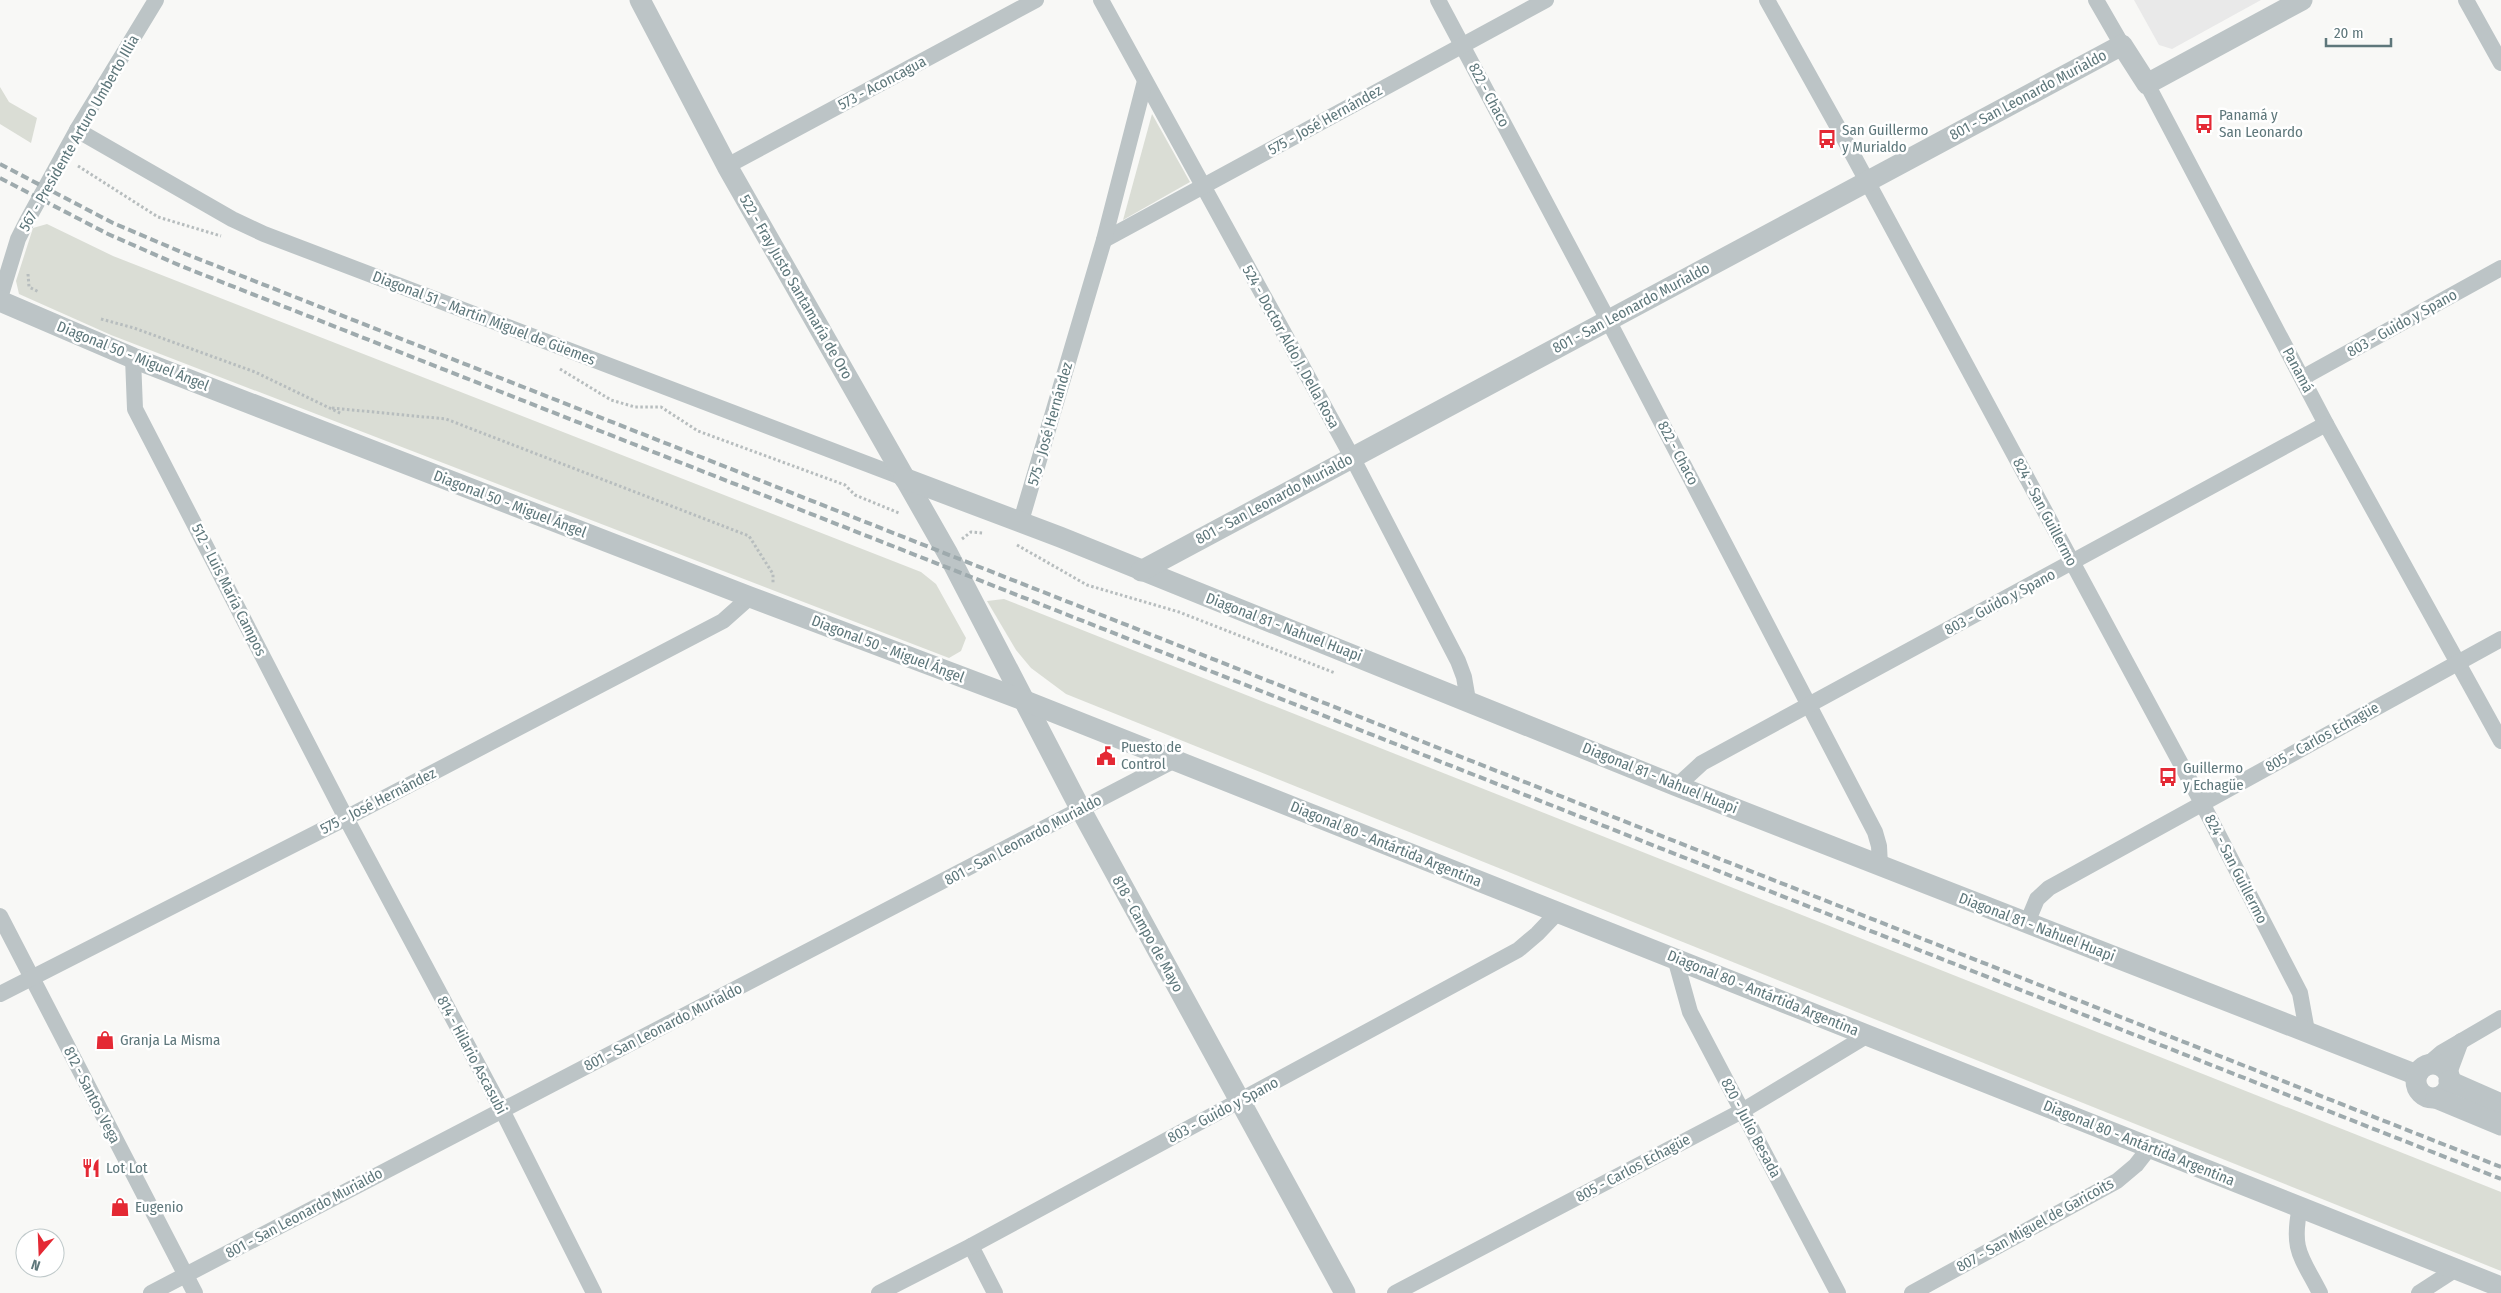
<svg xmlns="http://www.w3.org/2000/svg" width="2501" height="1293" viewBox="0 0 2501 1293" font-family="'Fira Sans Condensed',sans-serif">
  <style>
    .built { fill: #e9e9e9 }
    .green { fill: #daddd5 }
    .lines { fill: none; stroke-linecap: round; stroke-linejoin: round }
    .path { stroke: #b7bdbe; stroke-width: 3; stroke-dasharray: 2.5 2.5; stroke-linecap: butt }
    .minor { stroke: #bcc4c6; stroke-width: 16 }
    .tertiary { stroke: #bcc4c6; stroke-width: 21 }
    .rail { stroke: #9eaaad; stroke-width: 4; stroke-dasharray: 8 4; stroke-linecap: butt }
    .labels { text-anchor: middle; stroke-width: 5; stroke-linejoin: round; paint-order: stroke }
    .street-label { font-size: 15px; fill: #5e777b; stroke: #fff }
    .poi-label { font-size: 15px; fill: #5e777b; stroke: #fff; text-anchor: start }
  </style>
  <rect width="100%" height="100%" fill="#f8f8f6"/>
  <path class="built" d="M2134 0H2261L2172 49 2159 45Z"/>
  <g class="green">
    <path d="M0 87 9 102 37 118 31 143 0 124Z"/>
    <path d="M1152 114 1190 182 1123 220Z"/>
    <path d="M47 224 113 256 921 572 936 584 966 638 961 651 949 658 111 335 19 294 16 281 33 228Z"/>
    <path d="M1004 599 2501 1192V1271L1066 694 1031 668 1016 650 987 601Z"/>
  </g>
  <g class="lines">
    <g class="path">
      <path d="M78 166 158 217 221 236"/>
      <path d="M28 274 29 287 39 292"/>
      <path d="M101 319 134 328 255 372 342 414"/>
      <path d="M560 369 611 400 635 407H661L698 431 845 485 855 495 899 513"/>
      <path d="M332 408 446 419 749 536 773 574V583"/>
      <path d="M962 539 971 532 983 533"/>
      <path d="M1017 545 1087 585 1179 612 1335 673"/>
    </g>
    <g class="minor">
      <path d="M1101 0 1352 457 1458 661 1464 677 1468 700"/>
      <path d="M1438 0 1608 320 1875 832 1879 846 1880 866"/>
      <path d="M1767 0 1840 131 2202 803 2300 993 2307 1031"/>
      <path d="M2096 0 2122 45"/>
      <path d="M2466 0 2501 63"/>
      <path d="M2147 84 2326 424 2501 741"/>
      <path d="M77 130 232 219 264 234 904 478"/>
      <path d="M727 166 1036 0"/>
      <path d="M1104 240 1546 0"/>
      <path d="M0 298 18 239 27 221 77 130 156 0"/>
      <path d="M133 358 135 409 346 818 502 1110 594 1293"/>
      <path d="M2302 378 2501 268"/>
      <path d="M1021 521 1104 240 1145 81"/>
      <path d="M1677 786 1702 763 2326 424"/>
      <path d="M0 916 195 1293"/>
      <path d="M2027 923 2037 899 2049 888 2501 639"/>
      <path d="M1675 958 1690 1012 1838 1293"/>
      <path d="M0 994 346 818 723 621 750 597"/>
      <path d="M2426 1066 2441 1053 2501 1018"/>
      <path d="M2448 1076 2461 1041"/>
      <path d="M2300 1207C2291 1250 2301 1256 2320 1293"/>
      <path d="M971 1246 995 1293"/>
      <path d="M151 1293 1175 760"/>
      <path d="M879 1293 971 1246 1518 950 1537 934 1558 912"/>
      <path d="M1395 1293 1742 1111 1868 1035"/>
      <path d="M1912 1293 2117 1181 2136 1165 2150 1147"/>
      <path d="M2419 1293 2456 1269"/>
    </g>
    <g class="tertiary">
      <path d="M640 0 727 166 948 554 1081 810 1345 1293"/>
      <path d="M0 301 133 358 750 597 1023 700 2501 1287"/>
      <path d="M904 478 1060 537 1677 786 2417 1075"/>
      <path d="M1141 571 2122 45 2147 84 2302 0"/>
      <circle cx="2433" cy="1081" r="17"/>
      <path d="M2449 1081 2501 1104"/>
      <path d="M2436 1098 2501 1125"/>
    </g>
    <g class="rail">
      <path d="M0 164 113 223 186 254 2501 1167"/>
      <path d="M0 178 108 234 181 266 2501 1179"/>
    </g>
  </g>
  <defs>
    <g id="bus-bare" transform="scale(1.5)"><path d="M-5-6H5V4H4V6H2V4H-2V6H-4V4H-5ZM-3.5-4V0h7V-4ZM-3.5 1.2v1.5H-2V1.2ZM2 1.2v1.5H3.5V1.2Z" fill="#e42934" stroke="#fff" stroke-width="2.5" paint-order="stroke"/></g>
    <g id="civic-bare" transform="scale(1.5)"><path d="M-.6-6.5H3V-4.5H.6V-3L4-1V1h2V6H-6V1h2V-1L-.6-3ZM-1.2 2.5V6h2.4V2.5Z" fill="#e42934" stroke="#fff" stroke-width="2.5" paint-order="stroke"/></g>
    <g id="shop-bare" transform="scale(1.5)"><path d="M-5-2.5h2.3a2.7 3.5 0 0 1 5.4 0H5L5.5 6h-11ZM-1.5-2.5h3a1.5 2.3 0 0 0-3 0Z" fill="#e42934" stroke="#fff" stroke-width="2.5" paint-order="stroke"/></g>
    <g id="restaurant-bare" transform="scale(1.5)"><path d="M-5-6h1v4h1v-4h1v4h1v-4h1v5L-1.5 .5V6h-2V.5L-5-1ZM5-6V6H3V1.5H1.5Q1.5-4 5-6Z" fill="#e42934" stroke="#fff" stroke-width="2.5" paint-order="stroke"/></g>
  </defs>
  <g fill-rule="evenodd">
    <use href="#bus-bare" x="2204" y="124"/>
    <use href="#bus-bare" x="1827" y="139"/>
    <use href="#civic-bare" x="1106" y="756"/>
    <use href="#bus-bare" x="2168" y="777"/>
    <use href="#shop-bare" x="105" y="1040"/>
    <use href="#restaurant-bare" x="91" y="1168"/>
    <use href="#shop-bare" x="120" y="1207"/>
  </g>
  <g class="labels">
    <g class="street-label">
      <text transform="translate(882 83) rotate(-28)" y="5">573 - Aconcagua</text>
      <text transform="translate(1489 95) rotate(62)" y="5">822 - Chaco</text>
      <text transform="translate(2028 95) rotate(-28)" y="5">801 - San Leonardo Murialdo</text>
      <text transform="translate(1325 120) rotate(-29)" y="5">575 - José Hernández</text>
      <text transform="translate(79 133) rotate(-60)" y="5">567 - Presidente Arturo Umberto Illia</text>
      <text transform="translate(796 287) rotate(60)" y="5">522 - Fray Justo Santamaría de Oro</text>
      <text transform="translate(1631 308) rotate(-28)" y="5">801 - San Leonardo Murialdo</text>
      <text transform="translate(484 318) rotate(21)" y="5">Diagonal 51 - Martín Miguel de Güemes</text>
      <text transform="translate(2402 323) rotate(-29)" y="5">803 - Guido y Spano</text>
      <text transform="translate(1291 347) rotate(61)" y="5">524 - Doctor Aldo J. Della Rosa</text>
      <text transform="translate(133 356) rotate(22)" y="5">Diagonal 50 - Miguel Ángel</text>
      <text transform="translate(2298 370) rotate(62)" y="5">Panamá</text>
      <text transform="translate(1050 424) rotate(-74)" y="5">575 - José Hernández</text>
      <text transform="translate(1678 453) rotate(62)" y="5">822 - Chaco</text>
      <text transform="translate(1274 499) rotate(-28)" y="5">801 - San Leonardo Murialdo</text>
      <text transform="translate(510 504) rotate(21)" y="5">Diagonal 50 - Miguel Ángel</text>
      <text transform="translate(2045 512) rotate(62)" y="5">824 - San Guillermo</text>
      <text transform="translate(229 590) rotate(63)" y="5">512 - Luis María Campos</text>
      <text transform="translate(2000 602) rotate(-28)" y="5">803 - Guido y Spano</text>
      <text transform="translate(1284 627) rotate(21)" y="5">Diagonal 81 - Nahuel Huapi</text>
      <text transform="translate(888 649) rotate(21)" y="5">Diagonal 50 - Miguel Ángel</text>
      <text transform="translate(2322 737) rotate(-29)" y="5">805 - Carlos Echagüe</text>
      <text transform="translate(1660 778) rotate(22)" y="5">Diagonal 81 - Nahuel Huapi</text>
      <text transform="translate(378 801) rotate(-27)" y="5">575 - José Hernández</text>
      <text transform="translate(1023 840) rotate(-28)" y="5">801 - San Leonardo Murialdo</text>
      <text transform="translate(1386 844) rotate(22)" y="5">Diagonal 80 - Antártida Argentina</text>
      <text transform="translate(2236 869) rotate(63)" y="5">824 - San Guillermo</text>
      <text transform="translate(2037 927) rotate(21)" y="5">Diagonal 81 - Nahuel Huapi</text>
      <text transform="translate(1148 934) rotate(61)" y="5">818 - Campo de Mayo</text>
      <text transform="translate(1763 993) rotate(22)" y="5">Diagonal 80 - Antártida Argentina</text>
      <text transform="translate(663 1027) rotate(-27)" y="5">801 - San Leonardo Murialdo</text>
      <text transform="translate(472 1055) rotate(62)" y="5">814 - Hilario Ascasubi</text>
      <text transform="translate(92 1095) rotate(63)" y="5">812 - Santos Vega</text>
      <text transform="translate(1223 1110) rotate(-28)" y="5">803 - Guido y Spano</text>
      <text transform="translate(1751 1128) rotate(62)" y="5">820 - Julio Besada</text>
      <text transform="translate(2139 1143) rotate(22)" y="5">Diagonal 80 - Antártida Argentina</text>
      <text transform="translate(1633 1168) rotate(-28)" y="5">805 - Carlos Echagüe</text>
      <text transform="translate(304 1213) rotate(-28)" y="5">801 - San Leonardo Murialdo</text>
      <text transform="translate(2035 1225) rotate(-29)" y="5">807 - San Miguel de Garicoits</text>
    </g>
    <g class="poi-label">
      <text x="2219" y="120">Panamá y<tspan x="2219" dy="17">San Leonardo</tspan></text>
      <text x="1842" y="135">San Guillermo<tspan x="1842" dy="17">y Murialdo</tspan></text>
      <text x="1121" y="752">Puesto de<tspan x="1121" dy="17">Control</tspan></text>
      <text x="2183" y="773">Guillermo<tspan x="2183" dy="17">y Echagüe</tspan></text>
      <text x="120" y="1045">Granja La Misma</text>
      <text x="106" y="1173">Lot Lot</text>
      <text x="135" y="1212">Eugenio</text>
    </g>
  </g>
  <g transform="translate(40 1253) rotate(199)"><circle r="24" fill="#ffffff" stroke="#bfc9ca"/>
  <path d="M0-4L9 19L0 12L-9 19Z" fill="#e42934"/>
  <text y="-8" font-size="14" font-weight="bold" text-anchor="middle" fill="#5e777b">N</text>
  </g>
  <path d="M2326 38v8h65v-8" fill="none" stroke="#5e777b" stroke-width="2.5"/>
  <text x="2334" y="38" font-size="15" fill="#5e777b" stroke="#ffffff" stroke-width="4" paint-order="stroke">20 m</text>
</svg>
